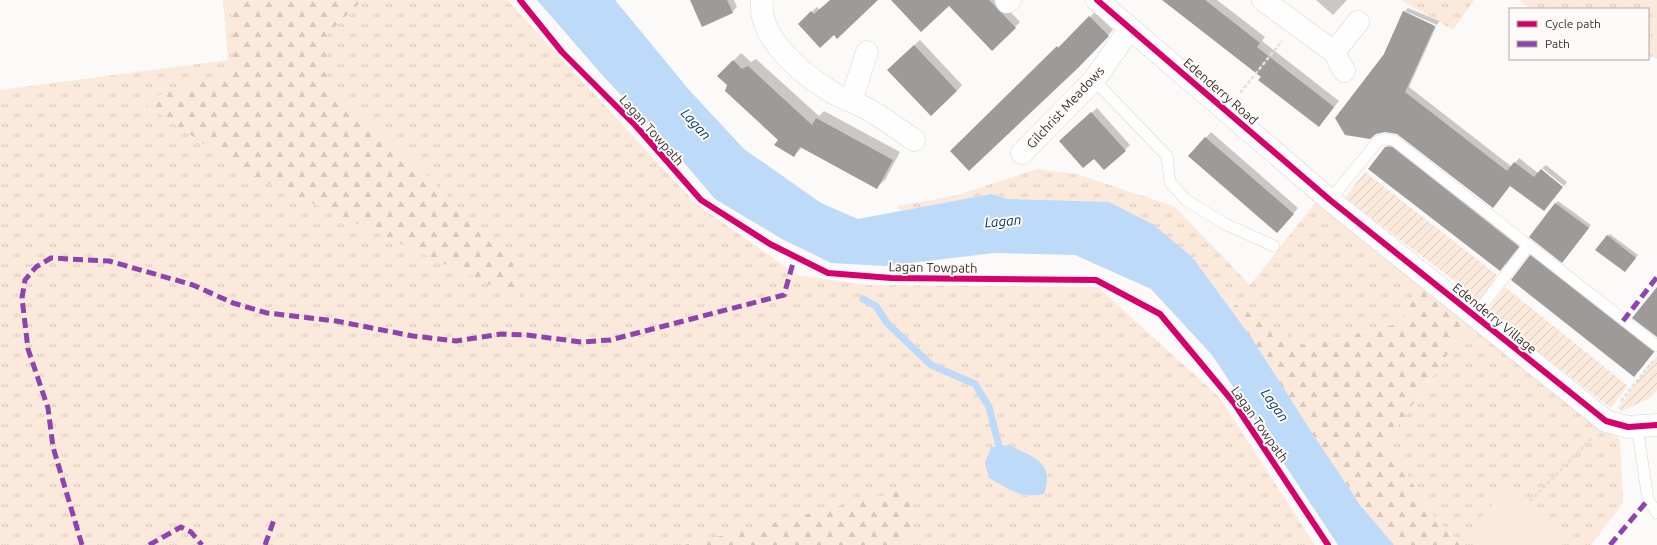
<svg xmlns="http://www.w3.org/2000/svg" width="1657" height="545" viewBox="0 0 1657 545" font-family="Ubuntu,sans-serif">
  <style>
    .grass { fill: url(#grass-tufts) }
    .forest { fill: url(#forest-firs) }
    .park { fill: #fbe9db }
    .garden { fill: url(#garden-furrows) }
    .water { fill: #bddaf9 }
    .shadow { fill: #0003 }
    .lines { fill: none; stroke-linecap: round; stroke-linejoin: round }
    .stream { stroke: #bddaf9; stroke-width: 7 }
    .building { fill: #9d9a98 }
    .lane-casing { stroke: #d9d5d3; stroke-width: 12 }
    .street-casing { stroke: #d9d5d3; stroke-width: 23 }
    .path { stroke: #e1e0e0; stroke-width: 2.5; stroke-dasharray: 4 2; stroke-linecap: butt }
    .lane { stroke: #fffefe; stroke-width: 11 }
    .street { stroke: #fffefe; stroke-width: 22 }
    .quiet { stroke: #8e44ad; stroke-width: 5; stroke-dasharray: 10 5; stroke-linecap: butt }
    .cycleway-casing { stroke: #fdfaf8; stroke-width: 8 }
    .cycleway { stroke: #d6006c; stroke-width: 6 }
    .labels { text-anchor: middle; stroke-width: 4; stroke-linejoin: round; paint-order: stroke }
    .street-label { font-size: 13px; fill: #39332f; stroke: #fdfaf8 }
    .water-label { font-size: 14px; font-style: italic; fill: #053c6a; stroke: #fdfaf8 }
  </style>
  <defs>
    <pattern id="grass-tufts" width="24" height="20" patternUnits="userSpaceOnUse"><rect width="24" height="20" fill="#fbe9db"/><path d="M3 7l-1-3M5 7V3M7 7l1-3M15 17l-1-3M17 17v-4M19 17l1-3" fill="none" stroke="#d8c8bc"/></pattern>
    <pattern id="forest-firs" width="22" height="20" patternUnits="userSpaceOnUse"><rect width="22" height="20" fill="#fbe9db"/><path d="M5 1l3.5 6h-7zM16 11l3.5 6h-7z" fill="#d8c8bc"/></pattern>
    <pattern id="garden-furrows" width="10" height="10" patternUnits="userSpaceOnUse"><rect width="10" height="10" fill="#fbe9db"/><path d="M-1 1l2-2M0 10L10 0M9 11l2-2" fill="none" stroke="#d8c8bc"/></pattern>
  </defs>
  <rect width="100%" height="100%" fill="#fcfaf9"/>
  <g class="grass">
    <path d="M223 0H507L695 203 797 275 867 285 1098 287 1219 397 1315 545H0V90L228 60Z"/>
    <path d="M1401 0H1474L1453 30Z"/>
    <path d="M1518 0H1657V59L1648 56V9H1532Z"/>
    <path d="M1038 169 1076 174 1174 206 1250 285 1318 199 1421 281 1401 323 1306 346 1222 297 1193 258 1033 200 1007 199 991 194 901 211 897 206 954 196Z"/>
    <path d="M1471 321 1620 440 1623 503 1591 545H1461L1436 519 1386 443Z"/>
  </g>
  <g class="forest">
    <path d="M232 0H363L325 36 326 87 392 140 513 263 519 298 251 175 140 101 234 72Z"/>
    <path d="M1421 281 1471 321 1386 443 1436 519 1461 545H1394C1383 532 1371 519 1361 505 1311 438 1271 364 1222 297L1306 346 1401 323Z"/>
    <path d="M913 488 911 540 902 545H684Z"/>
  </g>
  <path class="park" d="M1511 484 1570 536 1562 545H1478L1466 535Z"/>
  <g class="garden">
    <path d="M1365 172 1497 275 1480 300 1345 198Z"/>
    <path d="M1505 287 1628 386 1611 408 1487 312Z"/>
    <path d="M1657 356V390L1650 398 1622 411 1618 408Z"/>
  </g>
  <g class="water">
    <path d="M537 0H615L690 91 744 149 821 203 858 219 991 194 1007 199 1109 202 1154 225 1193 258 1251 337 1314 436 1361 506 1394 545H1338L1212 355 1151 289 1075 255 994 253 886 266 831 263 782 239 715 199 674 151 604 77Z"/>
    <path d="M1009 445C1034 458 1055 461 1044 494 1021 499 1009 489 989 478L985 463 991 447Z"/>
  </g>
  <g class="shadow">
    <path d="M691 0H734L737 7 732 12Z"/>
    <path d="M831 0H877L834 34 799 24 817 7 820 10Z"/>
    <path d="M892 0H999L1020 22 992 50 949 4Z"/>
    <path d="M1163 0H1217L1265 37 1262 41 1339 101 1319 126 1262 77Z"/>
    <path d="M1316 0H1347L1333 15Z"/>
    <path d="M1408 8 1439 21 1437 25 1405 11Z"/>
    <path d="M1404 11 1436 27 1409 87 1512 167 1519 158 1538 173 1544 210 1511 185 1399 134 1384 54Z"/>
    <path d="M1095 12 1113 30 1064 80 951 151Z"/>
    <path d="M920 40 962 85 957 91 894 64Z"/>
    <path d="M741 53 751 62 756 59 819 116 824 111 900 152 885 180 877 187 802 147 794 156 719 76Z"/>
    <path d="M1097 108 1130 145 1125 150 1094 157 1066 136Z"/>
    <path d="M1211 132 1298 208 1282 227 1189 156Z"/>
    <path d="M1391 142 1523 241 1506 264 1386 147Z"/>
    <path d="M1546 165 1567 182 1564 186 1542 168Z"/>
    <path d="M1558 201 1591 225 1564 259 1555 204Z"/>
    <path d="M1610 234 1638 255 1627 268 1608 236Z"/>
    <path d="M1536 251 1657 348 1639 371 1530 256Z"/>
  </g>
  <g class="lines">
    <path class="stream" d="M863 299 876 306 887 323 931 365 975 384 989 407 999 446"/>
  </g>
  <g class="building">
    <path d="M690 0H727L733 13 702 27Z"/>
    <path d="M830 0H878L837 39 834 35 820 48 798 24 811 11 814 14Z"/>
    <path d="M891 0H989L1016 28 992 51 949 6 921 32Z"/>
    <path d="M1162 0H1205L1260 43 1257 47 1334 107 1319 127 1258 80 1261 77Z"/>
    <path d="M1403 11 1435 26 1405 92 1507 171 1514 162 1534 177 1541 169 1563 187 1544 211 1510 186 1493 208 1397 134 1385 132 1376 134 1370 139 1345 135 1335 118 1384 54Z"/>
    <path d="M1089 16 1109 36 1078 68 969 171 950 151 1057 46 1058 48Z"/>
    <path d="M914 45 957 91 931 116 887 70Z"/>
    <path d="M733 60 742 69 748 66 812 125 816 118 893 160 877 189 800 147 794 157 774 145 778 140 725 91 727 85 717 76Z"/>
    <path d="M1091 112 1126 151 1104 170 1094 159 1083 168 1059 141Z"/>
    <path d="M1205 137 1294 214 1277 233 1188 156Z"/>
    <path d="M1385 147H1392L1519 247 1500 271 1368 169Z"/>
    <path d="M1555 203 1589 228 1562 263 1529 237Z"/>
    <path d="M1607 235 1636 258 1625 272 1595 250Z"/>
    <path d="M1530 255 1654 352 1634 377 1511 280Z"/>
    <path d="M1657 287V337L1632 318Z"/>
  </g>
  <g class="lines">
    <g class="lane-casing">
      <g id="lane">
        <path d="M1094 80 1167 156 1170 182 1186 200 1225 224 1274 246"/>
        <path d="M1330 200 1378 141 1387 139 1395 141 1657 346"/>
        <path d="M1475 315 1528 246"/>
        <path d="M1637 426 1648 500 1657 513"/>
      </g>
    </g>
    <g class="street-casing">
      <g id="street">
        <path d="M762 0C757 37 801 73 830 91 843 99 858 103 871 111 886 120 900 130 914 140"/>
        <path d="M1006 0 1007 2 1010 0"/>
        <path d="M1097 0 1330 200 1606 421 1628 427 1657 425"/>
        <path d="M1263 0 1334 52 1344 71"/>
        <path d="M1334 52 1358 22"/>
        <path d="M851 101 867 52"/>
        <path d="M1022 153 1094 80 1129 30 1138 35"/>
      </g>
    </g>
    <g class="path">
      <path d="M1240 93 1282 41"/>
      <path d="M1621 401 1653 361"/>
      <path d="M1530 501 1592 438"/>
    </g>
    <use href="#lane" class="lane"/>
    <use href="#street" class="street"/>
    <g class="quiet">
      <path d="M1623 321 1657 277"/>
      <path d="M82 545 53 447 48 408 28 349 22 298 25 280 36 267 51 258 109 261 193 285 233 303 267 313 336 321 413 336 456 341 501 334 527 335 581 342 610 340 784 295 795 256"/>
      <path d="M149 545 181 527 191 532 202 545"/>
      <path d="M265 545 275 517"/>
      <path d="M1610 545 1648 500"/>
    </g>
    <g class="cycleway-casing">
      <g id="cycleway">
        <path d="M520 0 562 52 635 125 701 200 770 244 828 273 891 278 1096 280 1160 314 1234 403 1328 545"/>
        <path d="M1097 0 1330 200 1606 421 1628 427 1657 425"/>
      </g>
    </g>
    <use href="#cycleway" class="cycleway"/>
  </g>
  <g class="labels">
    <g class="street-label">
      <text transform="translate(1221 91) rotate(41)" y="5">Edenderry Road</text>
      <text transform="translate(1065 107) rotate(-47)" y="5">Gilchrist Meadows</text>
      <text transform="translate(652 130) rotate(48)" y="5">Lagan Towpath</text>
      <text transform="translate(933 267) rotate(1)" y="5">Lagan Towpath</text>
      <text transform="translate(1495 318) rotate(39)" y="5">Edenderry Village</text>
      <text transform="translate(1260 424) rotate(55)" y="5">Lagan Towpath</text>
    </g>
    <g class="water-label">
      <text transform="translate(696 124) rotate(48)" y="5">Lagan</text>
      <text transform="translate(1003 221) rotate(-5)" y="5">Lagan</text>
      <text transform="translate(1275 405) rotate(55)" y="5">Lagan</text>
    </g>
  </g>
  <rect x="1509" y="8" width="140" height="52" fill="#fdfaf8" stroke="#afaaa8"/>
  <rect x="1517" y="21" width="20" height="6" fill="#d6006c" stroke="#afaaa8"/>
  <text x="1545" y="28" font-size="12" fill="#39332f">Cycle path</text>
  <rect x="1517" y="41" width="20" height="6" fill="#8e44ad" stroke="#afaaa8"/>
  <text x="1545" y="48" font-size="12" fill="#39332f">Path</text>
</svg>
